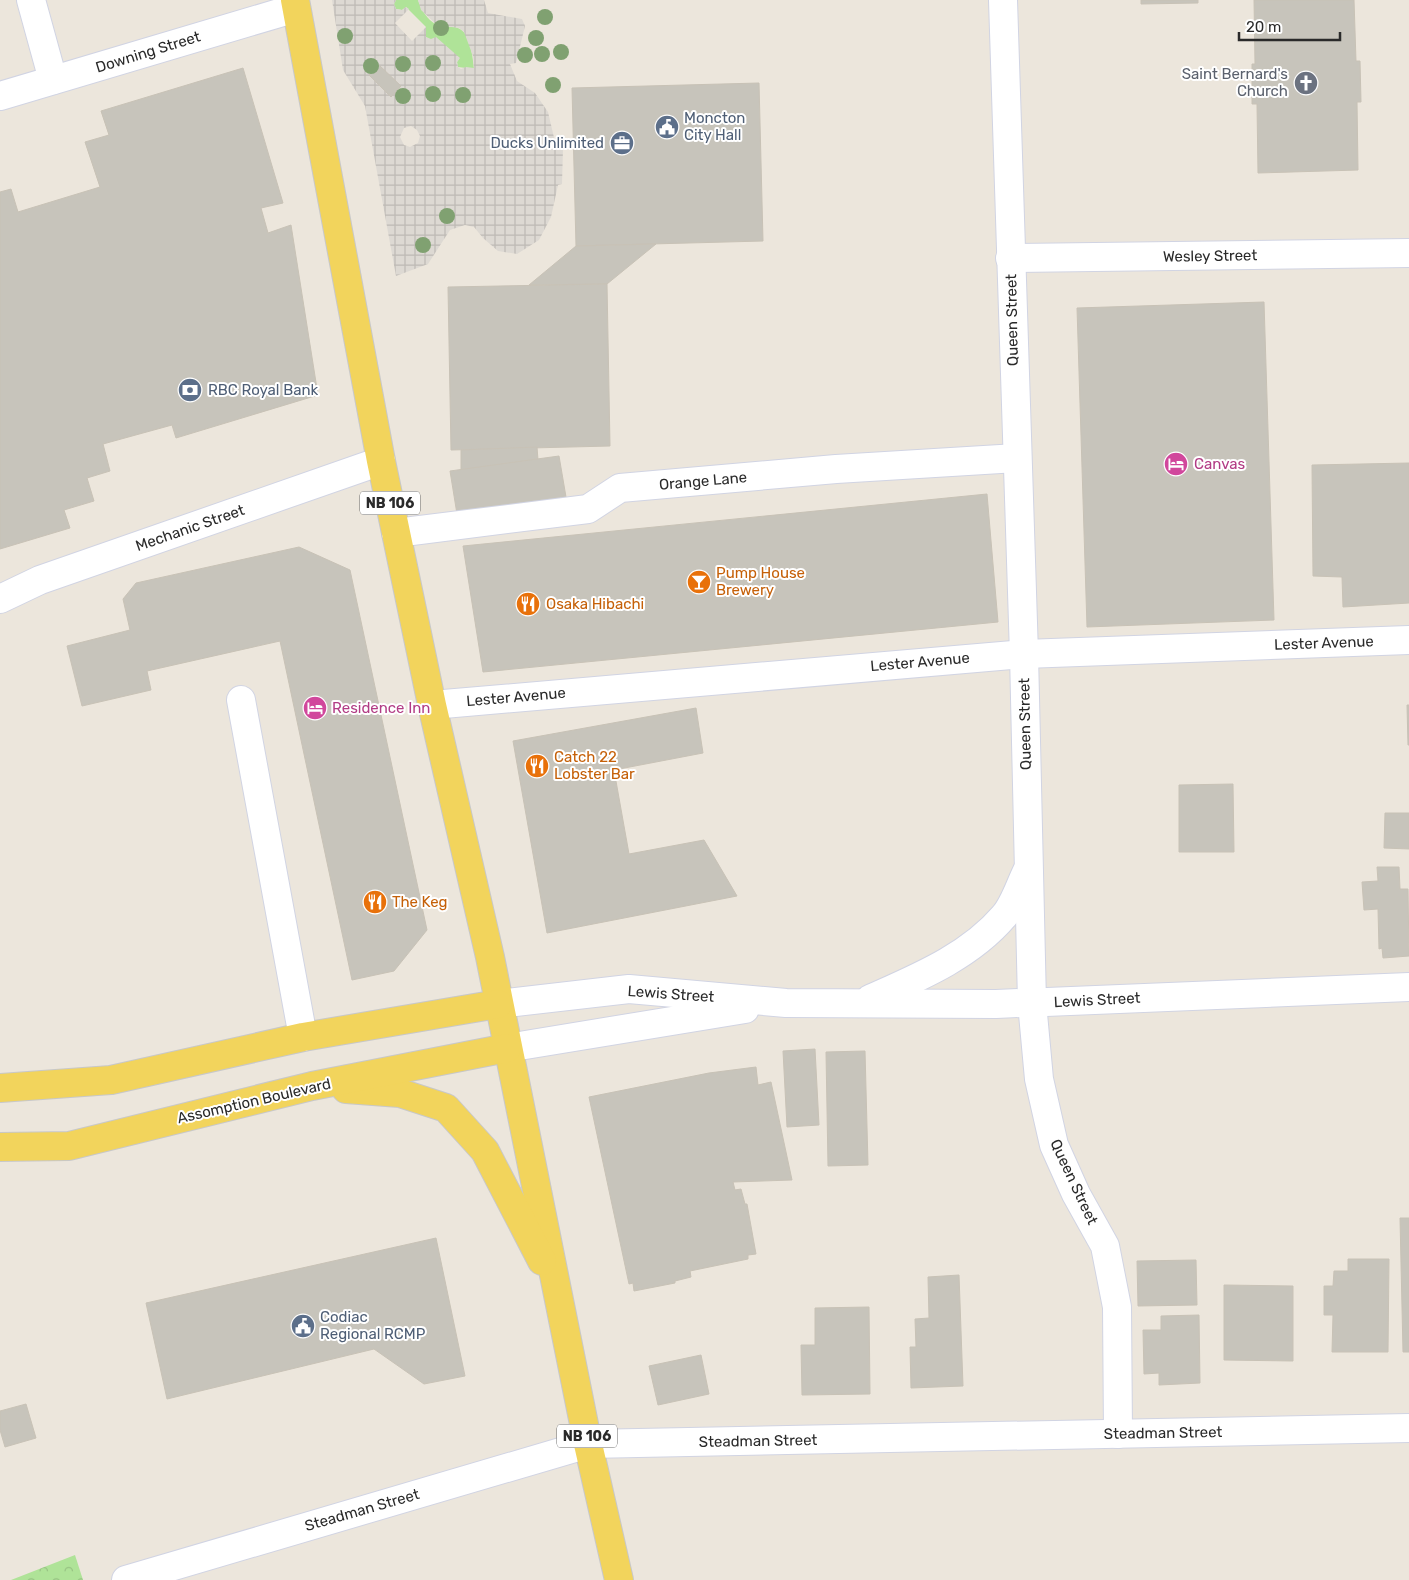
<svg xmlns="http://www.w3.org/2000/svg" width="1409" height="1580" viewBox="0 0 1409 1580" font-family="Rubik,sans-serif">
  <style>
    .grass { fill: #afe398 }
    .park { fill: url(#park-crowns) }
    .plaza { fill: url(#plaza-grid); fill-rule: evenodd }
    .building { fill: #c7c4bb; stroke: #c8c2b6 }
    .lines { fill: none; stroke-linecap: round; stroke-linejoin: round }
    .minor-casing { stroke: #d1d4e3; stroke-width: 30 }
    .major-casing { stroke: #c8c8c8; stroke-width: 30 }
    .minor { stroke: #fff; stroke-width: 28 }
    .major { stroke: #f2d45c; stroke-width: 28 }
    .tree { fill: #80a171 }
    .labels { text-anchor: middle; stroke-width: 4; stroke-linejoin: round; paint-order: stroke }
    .shield { fill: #fff; stroke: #6a6a6a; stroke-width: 1 }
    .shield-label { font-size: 14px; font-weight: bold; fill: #2a2a2a }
    .street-label { font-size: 15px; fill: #2a2a2a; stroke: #fff }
    .worship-label { font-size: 15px; fill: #5b616d; stroke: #fff; text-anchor: end }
    .service-label { font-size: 15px; fill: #4e5e75; stroke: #fff; text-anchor: start }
    .hotel-label { font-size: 15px; fill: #b23c85; stroke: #fff; text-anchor: start }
    .food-label { font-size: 15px; fill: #c56008; stroke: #fff; text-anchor: start }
  </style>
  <defs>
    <pattern id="park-crowns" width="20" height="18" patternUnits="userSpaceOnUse" patternTransform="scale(1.25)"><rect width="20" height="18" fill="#afe398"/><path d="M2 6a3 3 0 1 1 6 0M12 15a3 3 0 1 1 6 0" fill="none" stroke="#97c383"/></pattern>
    <pattern id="plaza-grid" width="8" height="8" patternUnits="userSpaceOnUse" patternTransform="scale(1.25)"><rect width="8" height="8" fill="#ddd9d3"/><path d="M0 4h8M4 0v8" fill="none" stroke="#bebab5"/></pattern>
  </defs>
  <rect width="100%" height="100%" fill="#ece6dc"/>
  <path class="grass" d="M396 0H418C421 9 427 20 437 25 443 28 453 25 460 29 470 34 473 58 474 69L458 67 457 62 459 59 426 37V27L406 7 402 10 396 9 394 4Z"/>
  <path class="park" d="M75 1555 83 1580H11Z"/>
  <path class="plaza" d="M332 0H396L394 4 396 9 402 10 406 7 409 9 395 23 412 41 426 27V37L431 39 436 37 460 58 457 62 458 67 461 69 466 67 474 68 473 56 464 32 459 28 437 25 421 10 418 0H484L488 13 522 19 525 26 516 63 510 64 517 81 535 93 548 112 556 146 563 149 562 184 558 185 551 217 539 240 517 254 498 251 483 238 474 227 465 225 450 230 428 264 396 276 365 106 343 70ZM411 126 417 130 420 136 418 143 410 147 404 145 400 137 404 128Z"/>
  <g class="building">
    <path d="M1141 0H1198V3L1141 4Z"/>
    <path d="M1254 0H1354L1356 61H1360L1361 102H1357L1358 170 1258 173 1257 104H1252V64H1255Z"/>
    <path d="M379 65 401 86 391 97 369 75Z"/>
    <path d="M243 68 283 203 261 208 268 233 291 225 318 395 176 438 172 425 103 444 110 471 87 478 94 501 64 510 70 528 0 549V192L11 189 18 212 100 187 85 142 109 135 101 111Z"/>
    <path d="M759 83 763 241 576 246 572 88Z"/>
    <path d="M656 244 607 284 529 285 576 246Z"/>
    <path d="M607 284 610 446 451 450 448 287Z"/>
    <path d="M1264 302 1274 620 1087 627 1077 308Z"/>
    <path d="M537 447 538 460 461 470V450Z"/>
    <path d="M559 456 566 497 457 514 450 471Z"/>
    <path d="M1409 463V603L1343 607 1342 577 1313 576 1312 465Z"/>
    <path d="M987 494 998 622 483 672 463 546Z"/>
    <path d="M299 547 350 570 427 930 394 971 352 980 280 641 147 671 151 690 82 706 67 646 130 630 123 599 136 583Z"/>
    <path d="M1407 705H1409V745H1408Z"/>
    <path d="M696 708 703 753 614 770 629 854 704 840 737 896 547 933 513 741Z"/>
    <path d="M1233 784 1234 852H1179V785Z"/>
    <path d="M1385 813H1409V849L1384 848Z"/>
    <path d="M1377 867H1399L1400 889H1408L1409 956 1383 958 1382 948 1379 949 1378 909 1364 910 1362 882 1378 881Z"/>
    <path d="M815 1049 819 1125 787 1127 783 1051Z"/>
    <path d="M865 1051 868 1165 828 1166 826 1052Z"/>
    <path d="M756 1067 758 1085 771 1082 792 1180 733 1182 735 1190 741 1189 745 1204H747L756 1254 748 1255V1259L690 1271 691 1277 675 1281V1283L634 1291 633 1283 629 1284 589 1097 709 1073Z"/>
    <path d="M1400 1218H1409V1352H1403Z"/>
    <path d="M436 1238 465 1376 424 1384 374 1349 167 1399 146 1303Z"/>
    <path d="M1348 1259H1389L1388 1352H1332L1333 1315H1324V1286H1333L1334 1271H1348Z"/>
    <path d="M1196 1260 1197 1305 1138 1306 1137 1261Z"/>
    <path d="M959 1275 963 1386 911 1388 910 1347H916L915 1319 929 1318 928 1277Z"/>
    <path d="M1224 1285 1293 1286V1361L1224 1360Z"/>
    <path d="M869 1307 870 1394 802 1395 801 1345H815V1308Z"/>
    <path d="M1199 1315 1200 1383 1159 1385V1373L1144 1374 1143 1330H1161V1316Z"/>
    <path d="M701 1355 709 1394 658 1405 649 1366Z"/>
    <path d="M26 1404 36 1438 5 1447 0 1430V1411Z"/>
  </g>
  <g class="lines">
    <g class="minor-casing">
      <g id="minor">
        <path d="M31 0 53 80"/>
        <path d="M1003 0 1024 654 1032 1003 1039 1079 1054 1145 1076 1194 1105 1246 1117 1307 1118 1434"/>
        <path d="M0 96 296 8"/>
        <path d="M1010 258 1409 253"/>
        <path d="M396 533 588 509 620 488 836 469 1017 458"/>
        <path d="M0 599 40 580 381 461"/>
        <path d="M241 700 303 1037"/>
        <path d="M432 705 1024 654 1409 640"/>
        <path d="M870 999C917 978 969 957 1004 916 1014 905 1020 885 1027 871"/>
        <path d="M498 1004 629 989 786 1003 996 1004 1409 987"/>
        <path d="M507 1048 745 1009"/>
        <path d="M126 1580 588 1444 1409 1428"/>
      </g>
    </g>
    <g class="major-casing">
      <g id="major">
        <path d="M295 0 381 461 432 705 490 957 588 1444 619 1580"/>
        <path d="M0 1088 111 1080 303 1037 498 1004"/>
        <path d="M346 1089 400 1093 446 1108 485 1151 542 1261"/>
        <path d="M0 1147 69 1146 312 1086 507 1048"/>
      </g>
    </g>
    <use href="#minor" class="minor"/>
    <use href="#major" class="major"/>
  </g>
  <g class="tree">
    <circle cx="545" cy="17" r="8"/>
    <circle cx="441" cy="28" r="8"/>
    <circle cx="345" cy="36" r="8"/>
    <circle cx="536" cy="38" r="8"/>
    <circle cx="561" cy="52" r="8"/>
    <circle cx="542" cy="54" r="8"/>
    <circle cx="525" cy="55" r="8"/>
    <circle cx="433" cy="63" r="8"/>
    <circle cx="403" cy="64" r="8"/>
    <circle cx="371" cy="66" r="8"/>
    <circle cx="553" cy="85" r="8"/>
    <circle cx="433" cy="94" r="8"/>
    <circle cx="463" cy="95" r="8"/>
    <circle cx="403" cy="96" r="8"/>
    <circle cx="447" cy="216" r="8"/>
    <circle cx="423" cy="245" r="8"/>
  </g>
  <defs>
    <g id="church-disc" transform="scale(1.25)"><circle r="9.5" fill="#6b7280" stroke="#fff"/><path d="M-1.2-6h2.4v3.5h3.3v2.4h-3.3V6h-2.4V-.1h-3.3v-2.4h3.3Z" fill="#fff"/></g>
    <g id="civic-disc" transform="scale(1.25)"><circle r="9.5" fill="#5c6f8a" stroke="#fff"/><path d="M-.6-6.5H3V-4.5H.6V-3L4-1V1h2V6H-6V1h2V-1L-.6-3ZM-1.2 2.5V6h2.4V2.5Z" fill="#fff"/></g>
    <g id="office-disc" transform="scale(1.25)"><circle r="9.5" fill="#5c6f8a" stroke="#fff"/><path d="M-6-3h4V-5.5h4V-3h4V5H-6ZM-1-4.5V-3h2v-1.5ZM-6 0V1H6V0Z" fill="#fff"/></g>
    <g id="bank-disc" transform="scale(1.25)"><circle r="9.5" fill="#5c6f8a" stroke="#fff"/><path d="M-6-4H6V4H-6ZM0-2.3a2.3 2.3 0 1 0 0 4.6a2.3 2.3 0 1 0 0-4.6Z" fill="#fff"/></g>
    <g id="hotel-disc" transform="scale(1.25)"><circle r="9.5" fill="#d1479c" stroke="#fff"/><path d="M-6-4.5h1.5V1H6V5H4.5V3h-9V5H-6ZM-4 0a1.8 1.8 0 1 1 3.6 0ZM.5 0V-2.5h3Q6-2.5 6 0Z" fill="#fff"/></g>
    <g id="bar-disc" transform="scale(1.25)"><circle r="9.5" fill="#e8710a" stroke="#fff"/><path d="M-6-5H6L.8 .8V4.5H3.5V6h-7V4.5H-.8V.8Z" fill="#fff"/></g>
    <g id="restaurant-disc" transform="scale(1.25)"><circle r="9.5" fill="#e8710a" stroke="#fff"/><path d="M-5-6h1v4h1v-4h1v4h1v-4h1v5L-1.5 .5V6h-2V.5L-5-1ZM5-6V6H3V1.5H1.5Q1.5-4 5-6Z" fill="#fff"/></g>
  </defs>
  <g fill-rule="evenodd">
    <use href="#church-disc" x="1306" y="83"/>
    <use href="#civic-disc" x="667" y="127"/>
    <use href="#office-disc" x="622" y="143"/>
    <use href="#bank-disc" x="190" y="390"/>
    <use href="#hotel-disc" x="1176" y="464"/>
    <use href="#bar-disc" x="699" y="582"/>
    <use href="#restaurant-disc" x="528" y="604"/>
    <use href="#hotel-disc" x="315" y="708"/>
    <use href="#restaurant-disc" x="537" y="766"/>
    <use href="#restaurant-disc" x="375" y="902"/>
    <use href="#civic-disc" x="303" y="1326"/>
  </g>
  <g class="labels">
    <g class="shield">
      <rect x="360" y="491.5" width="60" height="23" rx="4"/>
      <rect x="557" y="1424.5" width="60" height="23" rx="4"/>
    </g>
    <g class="shield-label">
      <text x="390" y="508">NB 106</text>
      <text x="587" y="1441">NB 106</text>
    </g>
    <g class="street-label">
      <text transform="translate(148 52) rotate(-17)" y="5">Downing Street</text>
      <text transform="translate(1210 256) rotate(-1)" y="5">Wesley Street</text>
      <text transform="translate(1012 320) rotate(-91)" y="5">Queen Street</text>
      <text transform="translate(703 481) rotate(-5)" y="5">Orange Lane</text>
      <text transform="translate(190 528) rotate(-19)" y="5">Mechanic Street</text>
      <text transform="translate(1324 643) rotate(-2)" y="5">Lester Avenue</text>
      <text transform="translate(920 662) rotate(-5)" y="5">Lester Avenue</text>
      <text transform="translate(516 697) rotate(-5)" y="5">Lester Avenue</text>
      <text transform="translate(1025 724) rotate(-91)" y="5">Queen Street</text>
      <text transform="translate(671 994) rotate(4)" y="5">Lewis Street</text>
      <text transform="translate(1097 1000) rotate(-3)" y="5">Lewis Street</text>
      <text transform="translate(254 1101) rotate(-13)" y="5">Assomption Boulevard</text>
      <text transform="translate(1074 1182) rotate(65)" y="5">Queen Street</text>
      <text transform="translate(1163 1433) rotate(-1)" y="5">Steadman Street</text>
      <text transform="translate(758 1441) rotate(-1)" y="5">Steadman Street</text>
      <text transform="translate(362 1510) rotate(-16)" y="5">Steadman Street</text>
    </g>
    <g class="worship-label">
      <text x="1288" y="79">Saint Bernard's<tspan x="1288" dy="17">Church</tspan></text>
    </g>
    <g class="service-label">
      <text x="684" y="123">Moncton<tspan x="684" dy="17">City Hall</tspan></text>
      <text x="604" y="148" text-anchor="end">Ducks Unlimited</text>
      <text x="208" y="395">RBC Royal Bank</text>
      <text x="320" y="1322">Codiac<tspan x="320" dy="17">Regional RCMP</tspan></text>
    </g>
    <g class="hotel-label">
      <text x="1194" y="469">Canvas</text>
      <text x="332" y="713">Residence Inn</text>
    </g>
    <g class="food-label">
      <text x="716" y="578">Pump House<tspan x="716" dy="17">Brewery</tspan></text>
      <text x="546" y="609">Osaka Hibachi</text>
      <text x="554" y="762">Catch 22<tspan x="554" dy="17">Lobster Bar</tspan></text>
      <text x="392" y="907">The Keg</text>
    </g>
  </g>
  <path d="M1239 32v8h101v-8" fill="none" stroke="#2a2a2a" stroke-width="2.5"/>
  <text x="1246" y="32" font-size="15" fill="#2a2a2a" stroke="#ffffff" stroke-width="4" paint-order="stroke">20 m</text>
</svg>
